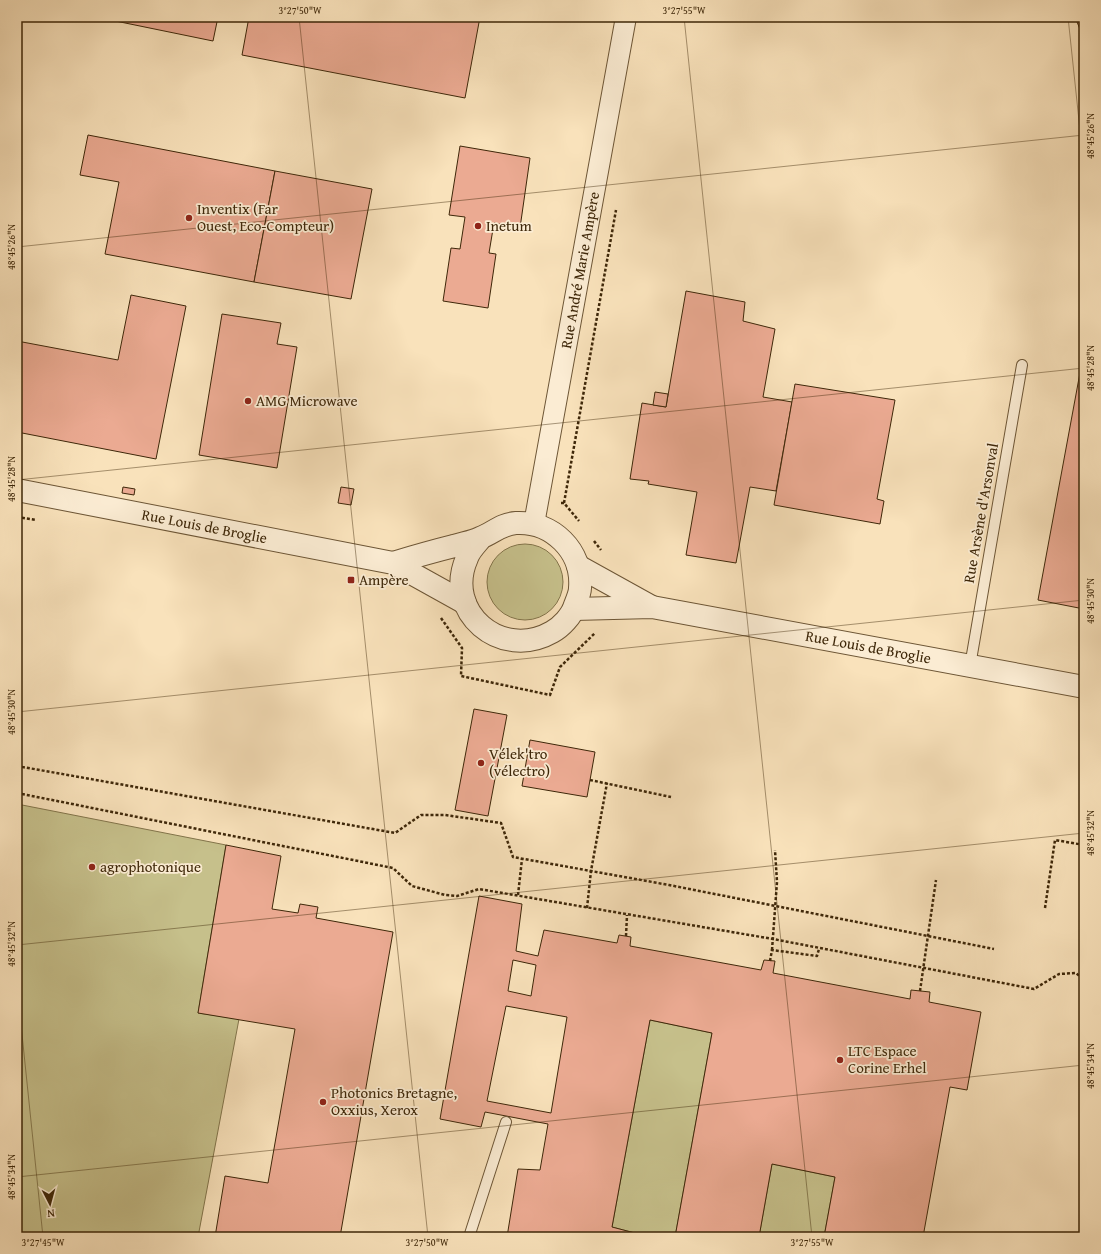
<svg xmlns="http://www.w3.org/2000/svg" width="1101" height="1254" viewBox="0 0 1101 1254" font-family="'Gentium Book Plus',serif">
  <style>
    .green { fill: #c6c08b; stroke: #82744a }
    .building { fill: #ebaa92; stroke: #3e2709; fill-rule: evenodd }
    .lines { fill: none; stroke-linecap: round; stroke-linejoin: round }
    .service-casing { stroke: #6d5636; stroke-width: 12 }
    .minor-casing { stroke: #6d5636; stroke-width: 22 }
    .tertiary-casing { stroke: #6d5636; stroke-width: 24 }
    .path { stroke: #3e2709; stroke-width: 2.5; stroke-dasharray: 3 2; stroke-linecap: butt }
    .service { stroke: #fbecd3; stroke-width: 10 }
    .minor { stroke: #fbecd3; stroke-width: 20 }
    .tertiary { stroke: #fbecd3; stroke-width: 22 }
    .ticks { fill: none; stroke: #3e2709; stroke-width: 1; stroke-opacity: 0.45 }
    .poi-dot { fill: #8f2418; stroke: #fbecd3; stroke-width: 1.5 }
    .labels { text-anchor: middle; stroke-width: 3.5; stroke-linejoin: round; paint-order: stroke }
    .poi-label { font-size: 15px; fill: #3e2709; stroke: #fbecd3; text-anchor: start }
    .street-label { font-size: 15px; fill: #3e2709; stroke: #fbecd3 }
    .neatline { fill: none; stroke: #3e2709; stroke-width: 1.5 }
    .ticks-label { font-size: 10px; text-anchor: middle; fill: #3e2709 }
  </style>
  <rect width="100%" height="100%" fill="#f9e2bb"/>
  <filter id="stains"><feTurbulence type="fractalNoise" baseFrequency=".005" numOctaves="4"/><feColorMatrix values="0 0 0 0 .2 0 0 0 0 .09 0 0 0 0 .02 0 0 0 .5 -.17"/></filter>
  <radialGradient id="worn" r=".72"><stop offset=".6" stop-color="#630" stop-opacity="0"/><stop offset="1" stop-color="#630" stop-opacity=".3"/></radialGradient>
  <g class="green">
    <circle cx="525" cy="582" r="38"/>
    <path d="M17 804 226 845 198 1013 239 1019 198 1237H17Z"/>
    <path d="M650 1020 712 1033 675 1237H650L612 1227Z"/>
    <path d="M772 1164 835 1177 824 1237H759Z"/>
  </g>
  <g class="building">
    <path d="M96 17H218L213 41Z"/>
    <path d="M249 17H480L465 98 242 55Z"/>
    <path d="M1075 17H1084V39Z"/>
    <path d="M88 135 275 171 254 282 105 254 119 182 80 175Z"/>
    <path d="M460 146 530 158 520 228 494 223 489 253 496 254 488 308 443 301 451 248 460 249 465 217 449 215Z"/>
    <path d="M275 171 372 189 351 299 254 282Z"/>
    <path d="M686 291 745 302 743 321 775 329 763 397 792 402 776 491 750 487 736 563 686 555 697 492 648 484 649 481 630 479 642 403 666 407Z"/>
    <path d="M131 295 186 306 156 459 17 432V341L118 360Z"/>
    <path d="M222 314 281 323 277 344 297 347 277 468 199 455Z"/>
    <path d="M1084 351V609L1038 600Z"/>
    <path d="M795 384 895 400 877 499 884 501 880 524 774 505Z"/>
    <path d="M655 392 668 394 666 407 653 405Z"/>
    <path d="M123 487 135 489 134 495 122 493Z"/>
    <path d="M341 487 354 489 351 505 338 503Z"/>
    <path d="M474 709 507 715 488 816 455 810Z"/>
    <path d="M530 740 595 752 587 797 522 786Z"/>
    <path d="M226 845 281 856 272 909 298 913 300 904 318 907 316 918 393 932 340 1237H215L225 1176 268 1183 295 1029 198 1013Z"/>
    <path d="M479 896 522 904 516 951 538 956 544 930 617 943 619 935 631 937 630 946 761 970 764 960 775 961 773 973 910 999 911 990 930 992 929 1002 981 1012 967 1090 950 1087 923 1237H824L835 1177 772 1164 759 1237H675L712 1033 650 1020 612 1227 650 1237H507L518 1169 540 1170 548 1124 485 1112 481 1127 440 1119ZM513 960 536 965 531 996 508 991ZM506 1006 567 1017 551 1113 487 1101Z"/>
  </g>
  <g class="lines">
    <g class="service-casing">
      <g id="service">
        <path d="M970 666 1022 365"/>
        <path d="M469 1237 506 1122"/>
      </g>
    </g>
    <g class="minor-casing">
      <g id="minor">
        <path id="s1" d="M534 524 626 17"/>
      </g>
    </g>
    <g class="tertiary-casing">
      <g id="tertiary">
        <path id="s2" d="M17 490 393 563 465 603"/>
        <path d="M393 563C413 557 434 551 454 546 463 543 472 542 480 538 493 533 501 524 516 523 552 521 583 551 580 588 580 593 577 600 575 605 572 616 561 627 552 632 501 661 443 612 467 558 469 551 476 544 481 538"/>
        <path d="M578 566 652 607"/>
        <path id="s3" d="M574 609 652 607 1084 687"/>
      </g>
    </g>
    <g class="path">
      <path d="M561 503H564L579 521"/>
      <path d="M564 503 616 210"/>
      <path d="M17 517 36 520"/>
      <path d="M594 541 601 550"/>
      <path d="M441 618 462 648 461 676 550 695 560 667 595 633"/>
      <path d="M17 766 395 833 421 815H445L501 823 513 857 669 885 994 949"/>
      <path d="M590 780 671 797"/>
      <path d="M17 793 393 868 412 886 445 895 457 896 479 889 773 939 1034 989 1059 974 1076 973 1084 980"/>
      <path d="M518 895 522 859"/>
      <path d="M587 908 591 871 607 783"/>
      <path d="M1045 908 1055 840 1084 845"/>
      <path d="M626 936 627 915"/>
      <path d="M772 950 777 882 775 850"/>
      <path d="M770 961 772 950 817 956 819 949"/>
      <path d="M920 991 936 880"/>
    </g>
    <use href="#service" class="service"/>
    <use href="#minor" class="minor"/>
    <use href="#tertiary" class="tertiary"/>
  </g>
  <path class="ticks" d="M299 17 428 1237M684 17 812 1237M1068 17 1084 168M17 247 1084 135M17 480 1084 368M17 712 1084 600M17 945 1084 833M17 986 43 1237M17 1177 1084 1065"/>
  <g class="poi-dot">
    <circle cx="189" cy="218" r="4"/>
    <circle cx="478" cy="226" r="4"/>
    <circle cx="248" cy="401" r="4"/>
    <rect x="347" y="576" width="8" height="8" rx="2"/>
    <circle cx="481" cy="763" r="4"/>
    <circle cx="92" cy="867" r="4"/>
    <circle cx="840" cy="1060" r="4"/>
    <circle cx="323" cy="1102" r="4"/>
  </g>
  <g class="labels">
    <g class="poi-label">
      <text x="197" y="214">Inventix (Far<tspan x="197" dy="17">Ouest, Eco-Compteur)</tspan></text>
      <text x="486" y="231">Inetum</text>
      <text x="256" y="406">AMG Microwave</text>
      <text x="359" y="585">Ampère</text>
      <text x="489" y="759">Vélek'tro<tspan x="489" dy="17">(vélectro)</tspan></text>
      <text x="100" y="872">agrophotonique</text>
      <text x="848" y="1056">LTC Espace<tspan x="848" dy="17">Corine Erhel</tspan></text>
      <text x="331" y="1098">Photonics Bretagne,<tspan x="331" dy="17">Oxxius, Xerox</tspan></text>
    </g>
    <g class="street-label">
      <text dy="5" stroke="none"><textPath href="#s1" startOffset="258">Rue André Marie Ampère</textPath></text>
      <text transform="translate(981 513) rotate(-80)" y="5">Rue Arsène d'Arsonval</text>
      <text dy="5" stroke="none"><textPath href="#s2" startOffset="191">Rue Louis de Broglie</textPath></text>
      <text dy="5" stroke="none"><textPath href="#s3" startOffset="298">Rue Louis de Broglie</textPath></text>
    </g>
  </g>
  <rect width="1101" height="1254" fill="none" stroke="#f9e2bb" stroke-width="44"/>
  <g transform="translate(50 1204) rotate(174)" stroke="#fbecd3" stroke-width="3" paint-order="stroke">
  <path d="M0-3L7 15L0 10L-7 15Z" fill="#3e2709"/>
  <text y="-6" font-size="11" font-weight="bold" text-anchor="middle" fill="#3e2709">N</text>
  </g>
  <rect x="22" y="22" width="1057" height="1210" class="neatline"/>
  <g class="ticks-label">
    <text x="300" y="14">3°27'50"W</text>
    <text x="684" y="14">3°27'55"W</text>
    <text transform="translate(1090 136) rotate(-90)" y="4">48°45'26"N</text>
    <text transform="translate(11 247) rotate(-90)" y="4">48°45'26"N</text>
    <text transform="translate(1090 368) rotate(-90)" y="4">48°45'28"N</text>
    <text transform="translate(11 479) rotate(-90)" y="4">48°45'28"N</text>
    <text transform="translate(1090 601) rotate(-90)" y="4">48°45'30"N</text>
    <text transform="translate(11 712) rotate(-90)" y="4">48°45'30"N</text>
    <text transform="translate(1090 833) rotate(-90)" y="4">48°45'32"N</text>
    <text transform="translate(11 944) rotate(-90)" y="4">48°45'32"N</text>
    <text transform="translate(1090 1066) rotate(-90)" y="4">48°45'34"N</text>
    <text transform="translate(11 1177) rotate(-90)" y="4">48°45'34"N</text>
    <text x="43" y="1246">3°27'45"W</text>
    <text x="427" y="1246">3°27'50"W</text>
    <text x="812" y="1246">3°27'55"W</text>
  </g>
  <rect width="100%" height="100%" filter="url(#stains)"/>
  <rect width="100%" height="100%" fill="url(#worn)"/>
</svg>
